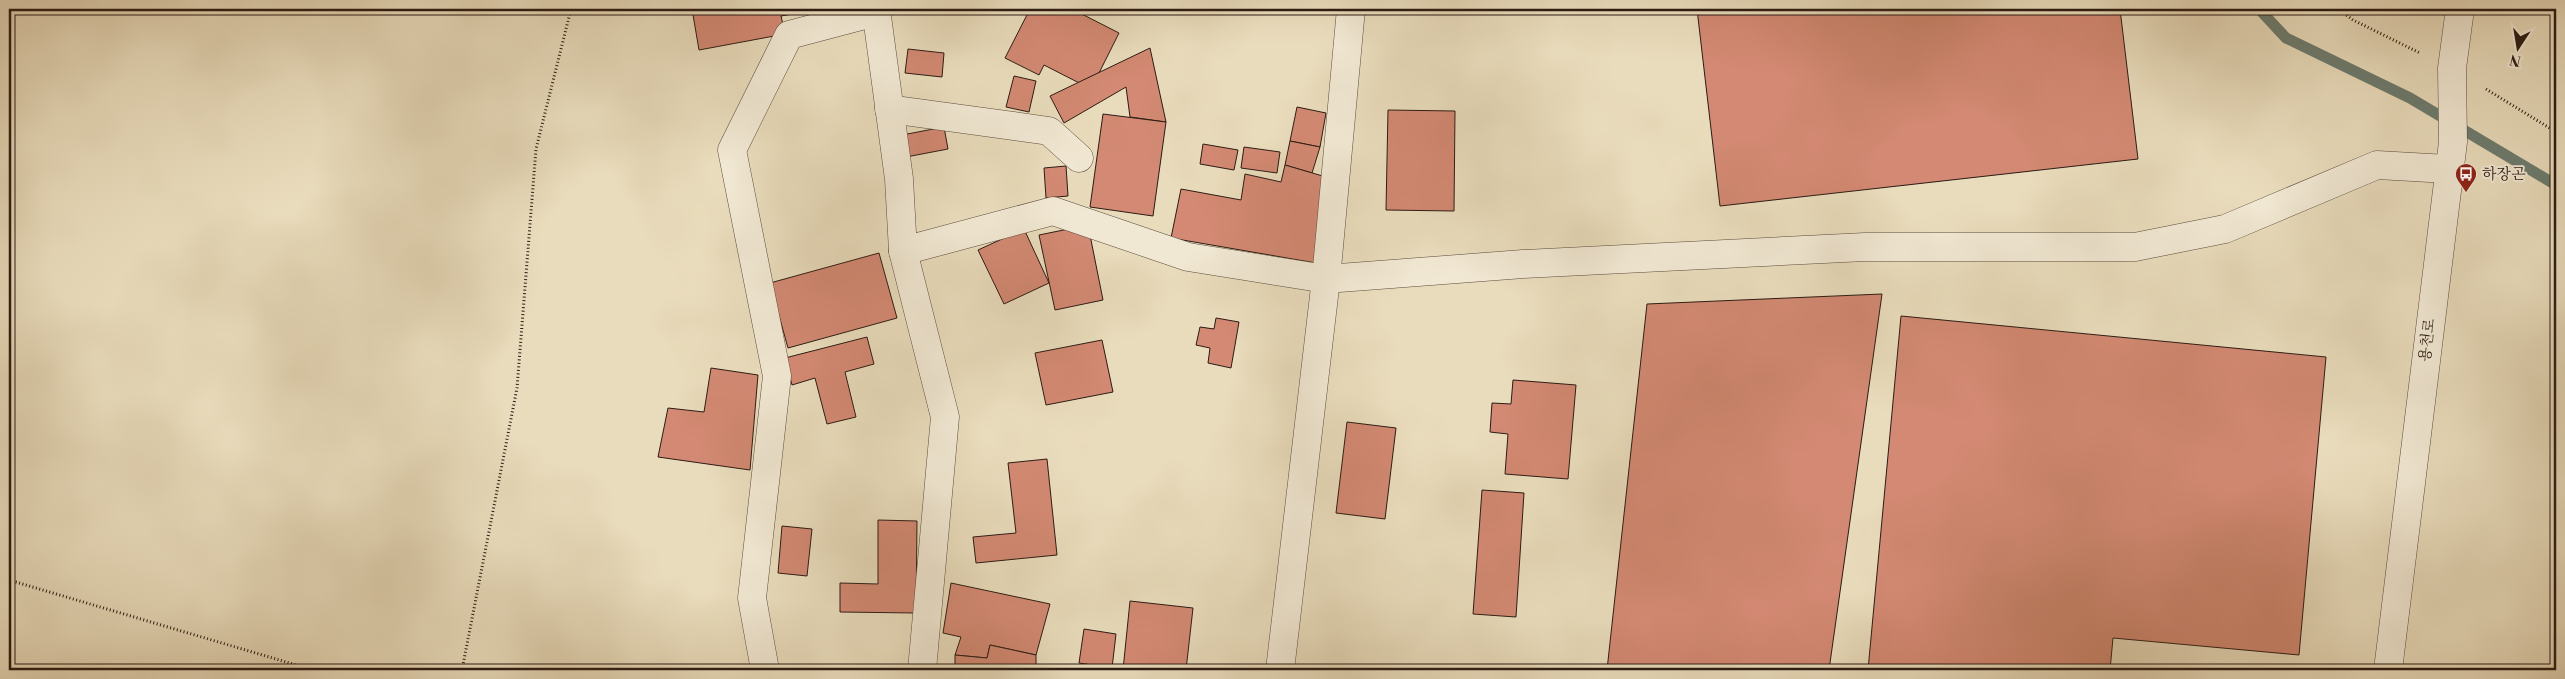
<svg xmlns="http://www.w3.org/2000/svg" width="2565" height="679" viewBox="0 0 2565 679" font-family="'Libre Bodoni','Noto Serif KR',serif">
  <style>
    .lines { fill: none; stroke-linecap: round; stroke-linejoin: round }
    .stream { stroke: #6d7c6f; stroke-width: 11 }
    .building { fill: #d38973; stroke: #2c1b13 }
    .minor-casing { stroke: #5b4b3d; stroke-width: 29 }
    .path { stroke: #2c1b13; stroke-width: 3; stroke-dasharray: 1 2.5; stroke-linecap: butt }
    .minor { stroke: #f1e8d3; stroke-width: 28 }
    .labels { text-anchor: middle; stroke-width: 4; stroke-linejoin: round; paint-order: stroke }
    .poi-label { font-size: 15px; fill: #2c1b13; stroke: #f1e8d3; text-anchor: start }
    .street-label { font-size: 15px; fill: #2c1b13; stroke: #f1e8d3 }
  </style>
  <rect width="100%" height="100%" fill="#e9dcbc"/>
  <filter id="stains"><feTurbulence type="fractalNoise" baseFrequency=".004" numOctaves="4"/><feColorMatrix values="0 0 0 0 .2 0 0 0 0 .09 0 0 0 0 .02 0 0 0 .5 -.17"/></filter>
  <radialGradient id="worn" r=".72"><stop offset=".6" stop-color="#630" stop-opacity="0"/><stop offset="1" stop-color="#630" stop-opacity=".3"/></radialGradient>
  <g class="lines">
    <path class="stream" d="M2259 9 2286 38 2410 98 2556 185"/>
  </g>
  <g class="building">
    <path d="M692 9H809L810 11 781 16 785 34 699 50Z"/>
    <path d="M1030 9H1072L1119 33 1091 89 1044 65 1039 75 1005 58Z"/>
    <path d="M1697 9H2120L2138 159 1720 206Z"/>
    <path d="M1150 48 1166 122 1130 117 1126 87 1064 123 1050 96Z"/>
    <path d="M908 49 944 53 942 77 905 73Z"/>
    <path d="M1014 76 1036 81 1029 112 1006 107Z"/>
    <path d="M1297 107 1326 113 1320 147 1290 141Z"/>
    <path d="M1388 110 1455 111 1454 211 1386 210Z"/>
    <path d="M1103 114 1166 122 1153 216 1090 207Z"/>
    <path d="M944 127 948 149 906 157 902 135Z"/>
    <path d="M1290 141 1320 147 1312 173 1285 165Z"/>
    <path d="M1203 144 1238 150 1234 170 1200 164Z"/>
    <path d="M1244 147 1280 152 1277 173 1241 168Z"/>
    <path d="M1285 165 1326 177 1316 263 1171 238 1181 189 1241 200 1245 174 1281 182Z"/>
    <path d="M1066 166 1068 196 1046 198 1044 168Z"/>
    <path d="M1088 225 1103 300 1055 310 1039 235Z"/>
    <path d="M1024 229 1049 283 1004 304 978 250Z"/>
    <path d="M879 253 897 318 788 348 770 283Z"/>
    <path d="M1882 294 1829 670H1607L1647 304Z"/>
    <path d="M1901 316 2326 357 2299 655 2113 638 2110 670H1868Z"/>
    <path d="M1216 318 1239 322 1231 368 1208 363 1210 348 1196 345 1200 327 1214 329Z"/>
    <path d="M867 337 874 364 845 372 856 417 827 424 815 378 792 385 785 358Z"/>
    <path d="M1102 340 1113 392 1046 405 1035 353Z"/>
    <path d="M711 368 758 375 750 470 658 457 668 408 704 412Z"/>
    <path d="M1513 380 1576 385 1568 479 1505 474 1508 434 1490 432 1492 403 1511 404Z"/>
    <path d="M1347 422 1396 428 1385 519 1336 513Z"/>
    <path d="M1047 459 1057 555 976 563 973 537 1016 533 1008 463Z"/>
    <path d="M1482 490 1524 493 1516 617 1473 614Z"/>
    <path d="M878 520 917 521 916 613 840 612V583L878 584Z"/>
    <path d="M782 526 812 529 807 576 778 573Z"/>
    <path d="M951 583 1050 604 1036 655 990 645 987 658 955 655 961 637 943 633Z"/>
    <path d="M1130 601 1193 608 1186 670H1123Z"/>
    <path d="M1084 629 1116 634 1112 668 1079 663Z"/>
    <path d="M990 645 1036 655V670H955V655L987 658Z"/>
  </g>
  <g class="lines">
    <g class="minor-casing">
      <g id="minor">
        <path d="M876 9 899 179 903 251 945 417 922 670"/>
        <path d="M889 109 1049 131 1079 158"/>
        <path d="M903 251 1053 211 1188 257 1326 279 1523 264 1865 247H2135L2225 229 2377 165 2448 169"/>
        <path d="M765 670 752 598 777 376 732 150 789 35 876 12"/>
        <path d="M1280 670 1326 279 1351 9"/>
        <path d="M2388 670 2453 142 2452 68 2460 9"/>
      </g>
    </g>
    <g class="path">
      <path d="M2338 9 2353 20 2420 53"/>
      <path d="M2486 89 2556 132"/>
      <path d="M9 580 313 670"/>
      <path d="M462 670 517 388 536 149 571 9"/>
    </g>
    <use href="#minor" class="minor"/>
  </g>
  <defs>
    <g id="bus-pin" transform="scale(1.125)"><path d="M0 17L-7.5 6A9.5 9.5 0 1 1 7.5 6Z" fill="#8f2418" stroke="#f1e8d3"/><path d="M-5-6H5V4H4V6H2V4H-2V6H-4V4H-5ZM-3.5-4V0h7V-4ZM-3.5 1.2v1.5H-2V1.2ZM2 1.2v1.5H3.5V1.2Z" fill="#fff"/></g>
  </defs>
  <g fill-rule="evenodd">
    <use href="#bus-pin" x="2466" y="174"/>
  </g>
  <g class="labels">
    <g class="poi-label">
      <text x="2482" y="179">하장곤</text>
    </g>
    <g class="street-label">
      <text transform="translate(2427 340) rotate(-83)" y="5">용천로</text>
    </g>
  </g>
  <rect width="2565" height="679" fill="none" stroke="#e9dcbc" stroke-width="30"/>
  <rect x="10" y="10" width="2545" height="659" fill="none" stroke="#2c1b13" stroke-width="2.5"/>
  <rect x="15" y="15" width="2535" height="649" fill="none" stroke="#2c1b13"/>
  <g transform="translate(2518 48) rotate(192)" stroke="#f1e8d3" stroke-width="4" paint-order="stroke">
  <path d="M0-4L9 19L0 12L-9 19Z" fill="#2c1b13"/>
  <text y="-8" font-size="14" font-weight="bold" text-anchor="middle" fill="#2c1b13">N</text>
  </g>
  <rect width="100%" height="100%" filter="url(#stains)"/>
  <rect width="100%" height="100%" fill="url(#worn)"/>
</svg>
